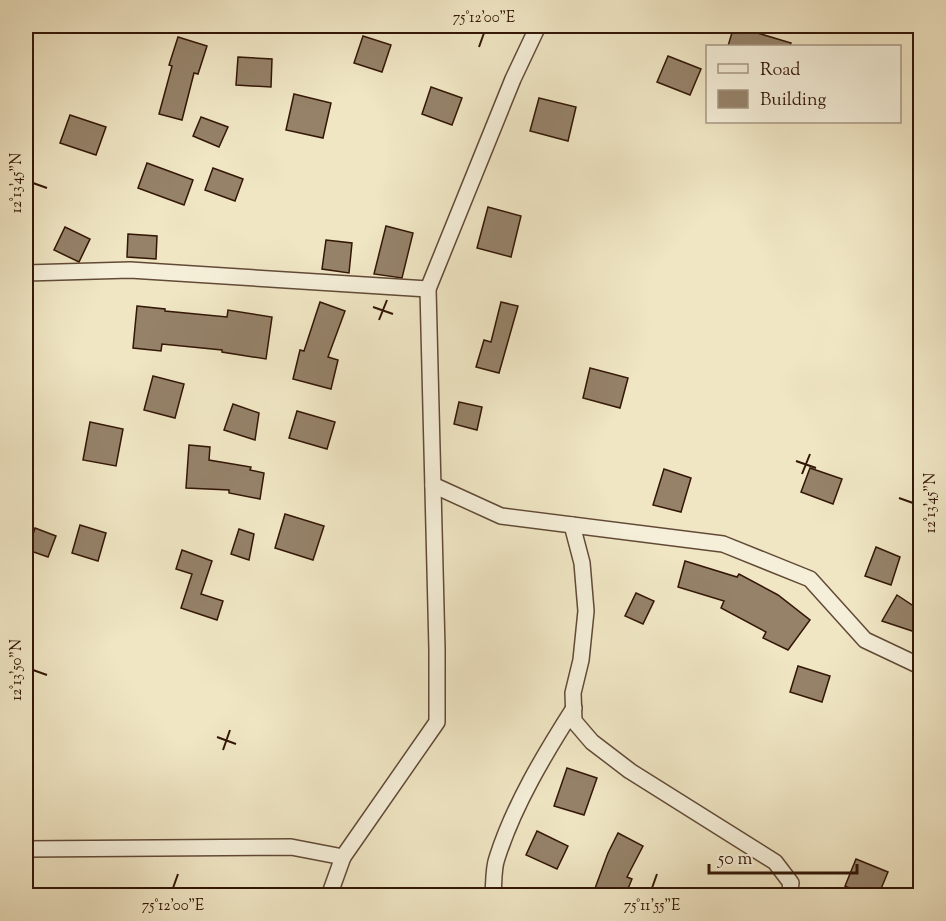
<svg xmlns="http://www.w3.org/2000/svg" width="946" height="921" viewBox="0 0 946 921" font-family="'Sorts Mill Goudy',serif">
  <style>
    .building { fill: #958269; stroke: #331606; stroke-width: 1.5 }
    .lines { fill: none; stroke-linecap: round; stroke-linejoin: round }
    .minor-casing { stroke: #624a36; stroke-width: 18 }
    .minor { stroke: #f5efd9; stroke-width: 15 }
    .ticks { fill: none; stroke: #331606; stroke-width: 2 }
    .neatline { fill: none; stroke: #331606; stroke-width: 2 }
    .ticks-label { font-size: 15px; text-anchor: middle; fill: #331606 }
  </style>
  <rect width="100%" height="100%" fill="#f0e6c4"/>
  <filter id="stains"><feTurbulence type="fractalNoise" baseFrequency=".00333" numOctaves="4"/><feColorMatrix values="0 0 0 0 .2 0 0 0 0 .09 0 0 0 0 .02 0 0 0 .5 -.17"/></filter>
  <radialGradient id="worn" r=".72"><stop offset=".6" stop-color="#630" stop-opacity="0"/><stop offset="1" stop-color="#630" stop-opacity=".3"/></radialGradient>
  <g class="building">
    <path d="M734 26 791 43 790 46H728Z"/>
    <path d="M363 36 391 45 382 72 354 63Z"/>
    <path d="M178 37 207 46 198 74 194 73 182 120 159 114 172 66 169 65Z"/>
    <path d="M668 56 701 69 690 95 657 82Z"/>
    <path d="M238 57 272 59 271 87 236 85Z"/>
    <path d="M431 87 462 98 452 125 422 114Z"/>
    <path d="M294 94 331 103 323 138 286 130Z"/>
    <path d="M539 98 576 107 568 141 530 131Z"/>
    <path d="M70 115 106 127 96 155 60 143Z"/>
    <path d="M201 117 228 127 219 147 193 136Z"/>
    <path d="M147 163 193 180 184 205 138 188Z"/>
    <path d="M213 168 243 179 235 201 205 190Z"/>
    <path d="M488 207 521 216 511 257 477 248Z"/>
    <path d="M386 226 413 233 402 278 374 274Z"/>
    <path d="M65 227 90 239 79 262 54 250Z"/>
    <path d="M128 234 157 236 156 259 127 257Z"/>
    <path d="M326 240 352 243 349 273 322 269Z"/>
    <path d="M320 302 345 311 328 357 338 360 331 389 293 379 300 350 304 351Z"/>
    <path d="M501 302 518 306 499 373 476 367 484 340 491 342Z"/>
    <path d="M137 306 165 309V311L227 317 228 310 272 317 266 359 222 352V350L162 344 161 351 133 348Z"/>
    <path d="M590 368 628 378 620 408 583 398Z"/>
    <path d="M153 376 184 384 175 418 144 410Z"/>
    <path d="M459 402 482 407 477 430 454 424Z"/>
    <path d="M233 404 259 413 255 440 224 430Z"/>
    <path d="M297 411 335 422 327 449 289 438Z"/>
    <path d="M90 422 123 429 116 466 83 460Z"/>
    <path d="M189 445 210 447 209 460 251 467 250 470 264 473 260 499 229 493V490L186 488Z"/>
    <path d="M810 468 842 479 833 504 801 492Z"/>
    <path d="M664 469 691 478 681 512 653 505Z"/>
    <path d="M285 514 324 526 313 560 275 548Z"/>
    <path d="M80 525 106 533 98 561 72 553Z"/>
    <path d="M35 528 56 536 48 557 28 550Z"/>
    <path d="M239 529 254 534 249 560 231 554Z"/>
    <path d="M876 547 900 557 891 585 865 576Z"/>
    <path d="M182 550 212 561 201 594 223 601 217 620 181 608 192 574 176 569Z"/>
    <path d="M685 561 737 577 739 574 778 595 810 620 788 650 763 638 766 632 721 608 724 601 678 587Z"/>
    <path d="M636 593 654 601 643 624 625 616Z"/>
    <path d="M897 595 921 611V634L882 621Z"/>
    <path d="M798 666 830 676 822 702 790 692Z"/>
    <path d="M567 768 597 778 584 815 554 806Z"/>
    <path d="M537 831 568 846 557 869 526 855Z"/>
    <path d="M618 833 643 846 627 877 632 879 625 896H606L594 891 608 853Z"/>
    <path d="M856 859 888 872 878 896H867L845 886Z"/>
  </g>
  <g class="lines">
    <g class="minor-casing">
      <g id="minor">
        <path d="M26 29V26"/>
        <path d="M26 273 130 270 428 289"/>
        <path d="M433 485 501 516 723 544 810 579 865 640 920 666"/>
        <path d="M572 525 582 563 586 611 581 660 573 693 574 721 592 742 630 771 775 862 791 883 789 896"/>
        <path d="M26 849 291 847 343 857"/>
        <path d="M329 896 343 857 437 722V649L428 289 513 79 538 26"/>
        <path d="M493 896C494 884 493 869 497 858 514 805 544 755 574 708"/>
      </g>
    </g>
    <use href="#minor" class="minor"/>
  </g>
  <path class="ticks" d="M479 47 484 33M33 183 47 188M373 307 393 314M379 320 387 300M796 461 816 468M802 474 810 454M899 498 913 503M33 670 47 675M217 737 236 744M223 750 230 730M173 888 178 874M652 888 657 874"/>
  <rect width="946" height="921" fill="none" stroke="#f0e6c4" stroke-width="66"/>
  <rect x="706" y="45" width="195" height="78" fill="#f5efd9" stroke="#a79885" stroke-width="1.5"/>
  <rect x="718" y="64" width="30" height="9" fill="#f5efd9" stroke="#a79885" stroke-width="1.5"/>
  <text x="760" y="75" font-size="18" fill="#331606">Road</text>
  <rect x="718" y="90" width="30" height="18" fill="#958269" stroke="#a79885" stroke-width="1.5"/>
  <text x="760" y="105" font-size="18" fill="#331606">Building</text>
  <path d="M709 864v9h148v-9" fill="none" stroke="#331606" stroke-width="3"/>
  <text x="718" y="864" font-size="18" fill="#331606" stroke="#f5efd9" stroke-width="4.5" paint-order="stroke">50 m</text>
  <rect x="33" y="33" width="880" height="855" class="neatline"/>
  <g class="ticks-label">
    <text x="484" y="22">75°12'00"E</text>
    <text transform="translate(16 183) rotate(-90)" y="5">12°13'45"N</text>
    <text transform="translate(930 503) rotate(-90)" y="5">12°13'45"N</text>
    <text transform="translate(16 670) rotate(-90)" y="5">12°13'50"N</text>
    <text x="173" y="910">75°12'00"E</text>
    <text x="652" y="910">75°11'55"E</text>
  </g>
  <rect width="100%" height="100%" filter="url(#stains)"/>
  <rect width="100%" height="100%" fill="url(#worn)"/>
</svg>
